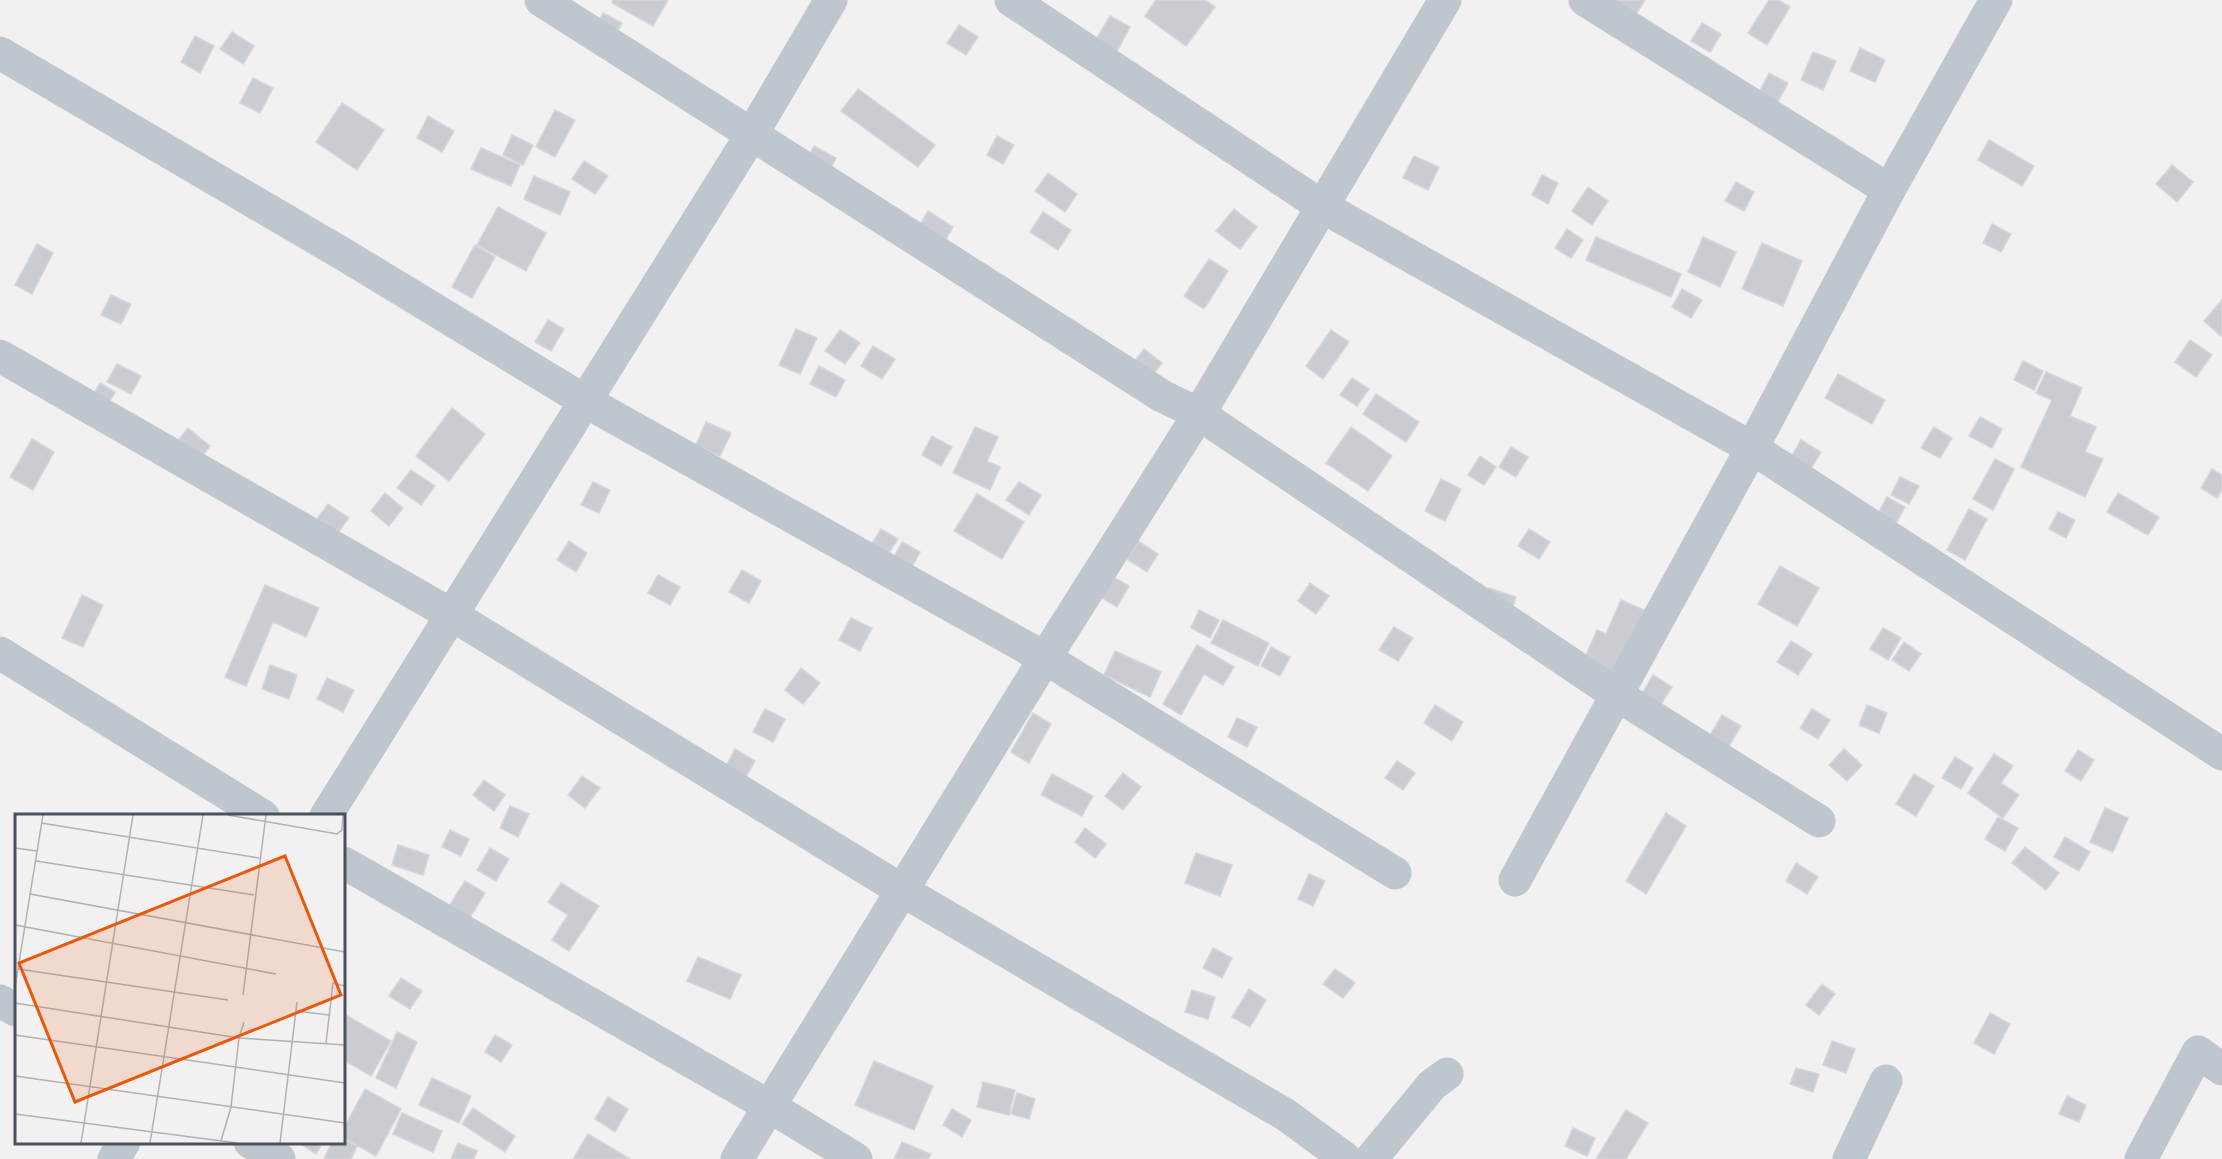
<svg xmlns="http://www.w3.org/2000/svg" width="2222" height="1159" viewBox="0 0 2222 1159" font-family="Arial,sans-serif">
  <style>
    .building { fill: #caccd2; stroke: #d4d6db; stroke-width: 1.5 }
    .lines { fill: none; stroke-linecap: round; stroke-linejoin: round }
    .minor { stroke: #bec7ce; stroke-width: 33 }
    .inset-road { fill: none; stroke: #aeb1b5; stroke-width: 1.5 }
    .view { fill: #e8590c; fill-opacity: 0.15; stroke: #e8590c; stroke-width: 3 }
    .inset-edge { fill: none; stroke: #48535c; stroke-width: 3 }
  </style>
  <rect width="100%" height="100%" fill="#f2f0f0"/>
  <g class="building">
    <path d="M613 0H668L653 26 612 3Z"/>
    <path d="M1156 0H1205L1215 7 1186 46 1145 16Z"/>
    <path d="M1618 0H1645L1633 19 1614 6Z"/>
    <path d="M1769 0H1778L1790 7 1767 45 1748 33Z"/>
    <path d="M603 13 622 23 610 45 592 35Z"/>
    <path d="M1110 16 1130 27 1116 53 1095 41Z"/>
    <path d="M1702 23 1721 34 1710 52 1691 41Z"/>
    <path d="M959 25 978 37 966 55 947 43Z"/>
    <path d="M232 32 254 46 243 64 220 49Z"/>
    <path d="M195 36 214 46 200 73 181 62Z"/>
    <path d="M1860 48 1885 60 1875 82 1850 71Z"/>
    <path d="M1813 52 1836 61 1823 90 1801 80Z"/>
    <path d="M1769 73 1788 83 1775 107 1757 97Z"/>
    <path d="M253 78 273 88 260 113 240 103Z"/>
    <path d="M858 89 935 145 918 167 841 111Z"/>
    <path d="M342 103 384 130 357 170 316 142Z"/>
    <path d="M555 110 575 120 555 157 536 147Z"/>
    <path d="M428 116 454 131 442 152 417 138Z"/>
    <path d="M512 135 533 145 523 165 503 155Z"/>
    <path d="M997 136 1014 145 1003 164 987 155Z"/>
    <path d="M1989 140 2034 166 2022 186 1978 160Z"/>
    <path d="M814 146 836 158 824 180 802 168Z"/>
    <path d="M481 148 520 165 511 186 471 169Z"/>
    <path d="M1414 156 1439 167 1428 190 1403 178Z"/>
    <path d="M584 161 608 176 595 194 572 179Z"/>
    <path d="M2172 165 2193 182 2177 202 2156 184Z"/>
    <path d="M1048 173 1077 194 1065 212 1035 191Z"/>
    <path d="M1542 175 1558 183 1548 204 1532 195Z"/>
    <path d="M534 176 570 192 560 215 524 199Z"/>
    <path d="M1736 182 1754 192 1744 211 1725 201Z"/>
    <path d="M1588 187 1608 201 1592 225 1572 211Z"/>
    <path d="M498 207 546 233 526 271 477 245Z"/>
    <path d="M1234 209 1257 227 1240 249 1216 231Z"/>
    <path d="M928 211 953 227 938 253 912 238Z"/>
    <path d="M1043 212 1071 230 1058 250 1030 232Z"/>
    <path d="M1992 224 2011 234 2001 252 1983 243Z"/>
    <path d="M1567 229 1583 240 1571 258 1555 248Z"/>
    <path d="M1596 237 1681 274 1671 297 1586 260Z"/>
    <path d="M1703 237 1736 252 1720 287 1688 272Z"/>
    <path d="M1762 243 1802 261 1783 306 1742 289Z"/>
    <path d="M37 244 53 253 32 294 15 285Z"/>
    <path d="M475 245 495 257 472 298 452 287Z"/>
    <path d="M1209 259 1228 271 1204 309 1184 296Z"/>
    <path d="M1682 289 1702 300 1691 318 1672 307Z"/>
    <path d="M111 295 131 304 121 324 101 315Z"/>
    <path d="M2222 300V337L2204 321Z"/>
    <path d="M548 320 564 329 551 351 535 342Z"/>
    <path d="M796 329 817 338 800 374 779 365Z"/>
    <path d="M840 330 860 343 845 364 825 351Z"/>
    <path d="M1331 330 1349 342 1323 379 1306 366Z"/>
    <path d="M2190 340 2212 355 2196 377 2175 362Z"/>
    <path d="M873 346 895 359 882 379 861 366Z"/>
    <path d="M1144 349 1162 363 1147 383 1128 370Z"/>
    <path d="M2023 361 2043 371 2034 390 2014 380Z"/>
    <path d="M117 364 141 376 131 394 107 382Z"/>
    <path d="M819 366 845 380 836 397 810 384Z"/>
    <path d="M2046 372 2082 388 2070 416 2096 427 2085 452 2103 459 2085 497 2021 467 2052 400 2036 393Z"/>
    <path d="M1838 374 1885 400 1872 424 1825 398Z"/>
    <path d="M1352 378 1369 389 1357 406 1340 395Z"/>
    <path d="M100 383 115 392 105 410 90 400Z"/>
    <path d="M1376 394 1419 422 1406 442 1363 414Z"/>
    <path d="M452 408 485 434 449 481 416 456Z"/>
    <path d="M1980 417 2002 429 1992 448 1969 436Z"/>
    <path d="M706 422 731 433 720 456 696 445Z"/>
    <path d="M975 427 998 437 987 461 1000 467 990 490 953 473Z"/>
    <path d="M1351 427 1392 456 1368 491 1326 463Z"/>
    <path d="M1934 427 1952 438 1940 458 1921 448Z"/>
    <path d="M188 428 210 446 196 464 174 446Z"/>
    <path d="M932 436 952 447 941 466 922 455Z"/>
    <path d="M32 439 54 452 33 490 10 477Z"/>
    <path d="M1801 440 1821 452 1809 472 1789 461Z"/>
    <path d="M1511 447 1528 457 1516 477 1499 467Z"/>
    <path d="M1480 456 1496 467 1484 485 1468 475Z"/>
    <path d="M1995 459 2014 469 1993 510 1973 499Z"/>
    <path d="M2212 469 2222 475V490L2217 498 2201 488Z"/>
    <path d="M411 470 435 486 421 505 397 488Z"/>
    <path d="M1900 477 1919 486 1909 504 1891 495Z"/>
    <path d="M1441 479 1461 489 1445 521 1425 511Z"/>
    <path d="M593 482 610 490 599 513 581 505Z"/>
    <path d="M1019 482 1041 495 1029 515 1006 500Z"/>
    <path d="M385 493 403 508 389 526 371 511Z"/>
    <path d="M2118 493 2159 517 2148 535 2107 512Z"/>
    <path d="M977 494 1024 522 1002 559 954 531Z"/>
    <path d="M1887 497 1905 507 1891 533 1873 523Z"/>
    <path d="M328 504 349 518 334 538 314 523Z"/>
    <path d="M1969 509 1987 519 1965 560 1947 550Z"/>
    <path d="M2058 512 2075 520 2066 538 2049 529Z"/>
    <path d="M881 529 898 539 886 557 870 547Z"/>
    <path d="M1529 529 1550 542 1539 559 1518 546Z"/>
    <path d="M569 541 587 553 576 572 557 560Z"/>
    <path d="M1138 541 1158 554 1147 572 1127 559Z"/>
    <path d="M902 542 920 552 908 574 890 564Z"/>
    <path d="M1780 566 1819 588 1797 626 1758 604Z"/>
    <path d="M742 570 761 581 749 603 729 592Z"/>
    <path d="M1108 574 1129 586 1117 607 1097 595Z"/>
    <path d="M658 575 680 587 670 605 648 593Z"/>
    <path d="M1310 583 1329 596 1316 614 1298 601Z"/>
    <path d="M265 585 319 608 306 637 273 622 246 686 225 677Z"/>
    <path d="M1489 588 1516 597 1507 624 1480 614Z"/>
    <path d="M82 595 103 605 83 647 62 638Z"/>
    <path d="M1621 600 1646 611 1612 688 1578 673 1597 630 1606 634Z"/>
    <path d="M1199 610 1219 620 1210 638 1191 628Z"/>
    <path d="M851 618 872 628 860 651 839 640Z"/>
    <path d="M1223 620 1269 643 1258 666 1211 643Z"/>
    <path d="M1394 627 1413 638 1398 661 1379 650Z"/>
    <path d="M1883 628 1901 638 1888 660 1870 649Z"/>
    <path d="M1791 641 1812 654 1798 675 1777 662Z"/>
    <path d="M1904 642 1921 654 1909 671 1892 660Z"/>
    <path d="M1197 645 1234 667 1223 685 1204 674 1181 715 1163 704Z"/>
    <path d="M1271 647 1290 657 1280 676 1261 666Z"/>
    <path d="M1115 651 1161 672 1150 697 1104 675Z"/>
    <path d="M270 665 297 675 289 699 262 689Z"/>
    <path d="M801 668 820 683 803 704 785 690Z"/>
    <path d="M1653 675 1672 687 1660 706 1641 695Z"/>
    <path d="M327 678 354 690 343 712 317 699Z"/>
    <path d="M1435 705 1463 722 1452 741 1424 723Z"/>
    <path d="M1867 705 1887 713 1879 733 1859 725Z"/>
    <path d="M765 709 785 719 773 742 753 732Z"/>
    <path d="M1812 709 1830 720 1818 739 1800 728Z"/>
    <path d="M1033 713 1051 724 1029 763 1011 752Z"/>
    <path d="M1722 715 1741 726 1728 748 1709 737Z"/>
    <path d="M1237 718 1257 727 1247 747 1228 737Z"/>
    <path d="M735 749 755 761 746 777 726 766Z"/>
    <path d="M1844 749 1862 765 1847 781 1829 765Z"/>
    <path d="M2078 750 2094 760 2081 781 2065 771Z"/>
    <path d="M1994 754 2013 766 2001 783 2019 795 2003 818 1968 793Z"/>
    <path d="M1955 757 1973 768 1961 789 1942 778Z"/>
    <path d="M1397 761 1415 773 1403 790 1385 778Z"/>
    <path d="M1123 773 1141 787 1123 810 1105 796Z"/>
    <path d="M1052 774 1093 796 1082 816 1041 795Z"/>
    <path d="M1914 774 1934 786 1916 816 1896 804Z"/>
    <path d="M582 776 600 788 585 808 568 795Z"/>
    <path d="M484 780 505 795 494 811 473 795Z"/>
    <path d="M510 806 529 814 518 837 500 828Z"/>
    <path d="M2105 808 2128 818 2113 852 2090 842Z"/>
    <path d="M1666 813 1686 826 1646 894 1626 881Z"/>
    <path d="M1998 817 2018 828 2005 851 1985 839Z"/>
    <path d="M1085 828 1106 844 1095 858 1075 842Z"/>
    <path d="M450 830 469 839 461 856 442 847Z"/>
    <path d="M2065 837 2090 852 2079 871 2054 857Z"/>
    <path d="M398 845 429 855 423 875 392 865Z"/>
    <path d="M2025 847 2059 873 2046 890 2012 863Z"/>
    <path d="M490 848 509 859 496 881 477 870Z"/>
    <path d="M1196 853 1232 865 1220 896 1185 883Z"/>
    <path d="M1796 863 1818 877 1807 894 1786 881Z"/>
    <path d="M1309 874 1325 881 1313 906 1298 899Z"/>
    <path d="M465 881 485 893 461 932 441 919Z"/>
    <path d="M561 883 599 906 569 951 552 940 568 915 548 902Z"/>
    <path d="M1213 948 1232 958 1222 978 1203 968Z"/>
    <path d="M698 957 741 975 730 999 687 981Z"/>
    <path d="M1335 969 1355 983 1343 998 1323 984Z"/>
    <path d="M401 978 422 991 410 1009 389 996Z"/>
    <path d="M1822 984 1835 994 1819 1015 1806 1005Z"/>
    <path d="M1249 989 1266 1000 1250 1027 1232 1017Z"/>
    <path d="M1192 990 1215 997 1208 1019 1185 1012Z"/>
    <path d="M1990 1013 2010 1024 1994 1054 1974 1043Z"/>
    <path d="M344 1014 391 1041 371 1076 344 1060Z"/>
    <path d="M397 1032 417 1042 396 1088 376 1078Z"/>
    <path d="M495 1035 512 1045 501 1062 485 1052Z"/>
    <path d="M1832 1041 1855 1049 1846 1073 1823 1065Z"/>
    <path d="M874 1061 933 1086 914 1130 855 1105Z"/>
    <path d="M1796 1068 1819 1074 1813 1092 1790 1084Z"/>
    <path d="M432 1078 471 1096 459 1123 419 1105Z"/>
    <path d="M983 1082 1015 1090 1009 1115 977 1107Z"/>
    <path d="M365 1089 401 1109 376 1156 344 1138V1128Z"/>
    <path d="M1017 1093 1035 1099 1029 1119 1011 1114Z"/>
    <path d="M2067 1096 2086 1105 2079 1122 2059 1114Z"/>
    <path d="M608 1097 628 1109 615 1132 595 1119Z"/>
    <path d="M473 1108 515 1136 505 1152 462 1124Z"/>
    <path d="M952 1109 971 1120 962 1137 943 1125Z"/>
    <path d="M1626 1110 1648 1123 1626 1159H1596Z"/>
    <path d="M402 1113 442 1131 433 1152 393 1134Z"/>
    <path d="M1573 1128 1595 1138 1587 1156 1565 1146Z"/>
    <path d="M588 1134 630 1159H573Z"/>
    <path d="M344 1140 357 1146 351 1159H324L332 1142Z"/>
    <path d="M298 1142H323L316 1154Z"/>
    <path d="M902 1142 931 1154 928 1159H894Z"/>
    <path d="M458 1143 477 1151 474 1159H451Z"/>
  </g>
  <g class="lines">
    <g class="minor">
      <path d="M541 0 1162 396 1199 414 1617 695 1819 821"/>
      <path d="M1011 0 1323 207 1752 448 2222 754"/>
      <path d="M1585 0 1889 190"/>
      <path d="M0 53 348 257 585 401 1045 658 1395 873"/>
      <path d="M0 356 452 615 903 891 1286 1115 1346 1159"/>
      <path d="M0 653 263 816"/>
      <path d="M326 816 752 134 831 0"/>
      <path d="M344 863 769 1106 856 1159"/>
      <path d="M1515 880 1752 448 1889 190 1996 0"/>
      <path d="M0 1001 16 1010"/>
      <path d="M250 1142 279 1159"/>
      <path d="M114 1159 124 1142"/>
      <path d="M737 1159 1045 658 1199 414 1445 0"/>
      <path d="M1371 1159 1432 1085 1447 1074"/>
      <path d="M1849 1159 1886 1081"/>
      <path d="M2141 1159 2198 1052 2222 1069"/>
    </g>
  </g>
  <g transform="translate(15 814)">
    <rect width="330" height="330" fill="#f2f0f0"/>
    <path class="inset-road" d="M213 1 322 20 327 16 328 1M26 9 244 44M0 34 22 37M21 47 239 81M15 80 330 138M0 111 261 160M3 155 213 186M0 173 28 1M228 181 251 1M0 189 224 224 330 231M281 197 314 201M0 221 330 269M311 229 318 169 330 172M0 262 330 309M0 300 222 329M206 327 216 293 224 224 229 208M66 329 118 1M135 329 188 1M265 329 282 188"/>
    <path class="view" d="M270 42 326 181 60 288 4 149Z"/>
    <rect width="330" height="330" class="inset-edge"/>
  </g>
</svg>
